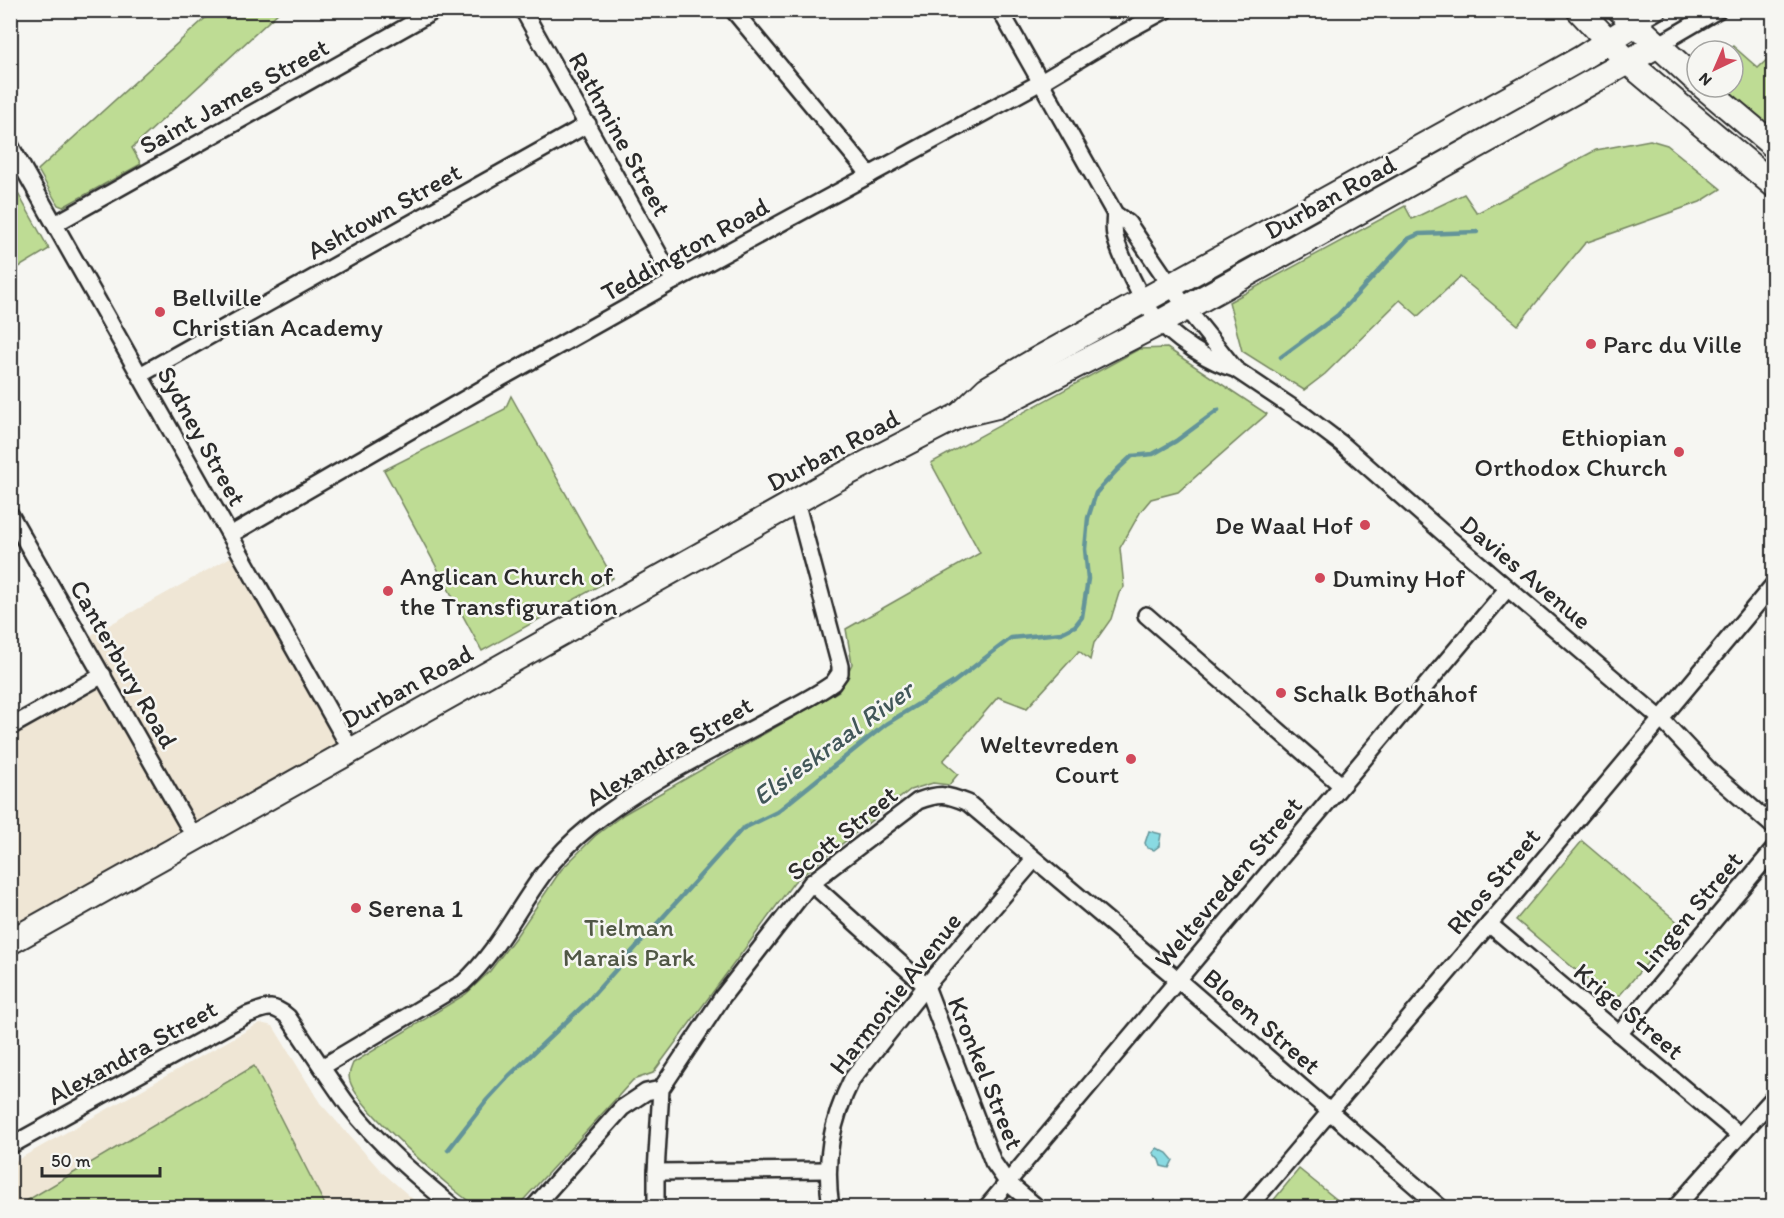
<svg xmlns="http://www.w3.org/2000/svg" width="1784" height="1218" viewBox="0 0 1784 1218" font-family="Itim,sans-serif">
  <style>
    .built { fill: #efe6d5 }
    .green { fill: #bedc94; stroke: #748460; stroke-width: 1.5 }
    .water { fill: #89dae2; stroke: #639499; stroke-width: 1.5 }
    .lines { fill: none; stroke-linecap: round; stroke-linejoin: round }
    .stream { stroke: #639499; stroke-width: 4.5 }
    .minor-casing { stroke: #2b2b2b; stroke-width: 20 }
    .primary-casing { stroke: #2b2b2b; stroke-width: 28 }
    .minor { stroke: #f6f6f2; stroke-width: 15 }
    .primary { stroke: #f6f6f2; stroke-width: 24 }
    .poi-dot { fill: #d1495b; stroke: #f6f6f2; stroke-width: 2 }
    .labels { text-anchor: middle; stroke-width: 5; stroke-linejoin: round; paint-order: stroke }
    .street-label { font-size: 26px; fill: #2b2b2b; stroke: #f6f6f2 }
    .poi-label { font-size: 26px; fill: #2b2b2b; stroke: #f6f6f2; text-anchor: start }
    .park-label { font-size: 26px; fill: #505745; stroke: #f6f6f2 }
    .water-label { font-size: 27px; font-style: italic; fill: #425759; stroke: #f6f6f2 }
  </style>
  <rect width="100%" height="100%" fill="#f6f6f2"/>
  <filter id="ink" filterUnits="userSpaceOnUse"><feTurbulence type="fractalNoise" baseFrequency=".0167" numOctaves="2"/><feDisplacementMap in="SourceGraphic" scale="12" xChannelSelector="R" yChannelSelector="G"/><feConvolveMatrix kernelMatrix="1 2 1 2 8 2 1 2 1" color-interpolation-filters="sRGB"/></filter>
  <g filter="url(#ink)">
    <g class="built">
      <path d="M238 553 348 749 11 940 10 729 104 675 84 639Z"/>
      <path d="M260 1023 273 1026 320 1103 382 1172 422 1207H11L10 1164Z"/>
    </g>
    <g class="green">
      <path d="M213 11H280L132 148 141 164 63 207 58 205 38 170Z"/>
      <path d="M1733 46 1758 68 1773 54V128L1724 87H1733V51H1730Z"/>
      <path d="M1650 140 1667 145 1721 189 1700 202 1585 243 1518 325 1460 277 1418 316 1400 300 1325 374 1304 390 1242 351 1229 302 1405 206 1412 219 1464 194 1477 213 1596 150Z"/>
      <path d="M16 190 49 249 11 272V193Z"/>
      <path d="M1167 348 1267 414 1178 492 1151 499 1141 511 1120 548 1124 587 1119 593 1111 619 1094 643 1090 660 1079 651 1027 708 998 697 943 761 958 774 949 785 933 783 910 790 794 882 653 1073 633 1080 517 1207C507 1207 483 1210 476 1206 452 1192 359 1107 351 1084 347 1075 350 1071 353 1063L466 994 490 971 517 935 561 870 595 836 624 814 839 691 852 664 846 629 980 553 931 463 1139 349Z"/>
      <path d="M511 396 613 578 482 651 384 470 505 409Z"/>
      <path d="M1582 841 1680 924 1614 1002 1516 920Z"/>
      <path d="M254 1066 326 1207H16Z"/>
      <path d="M1299 1169 1346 1207H1268Z"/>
    </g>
    <g class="water">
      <path d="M1149 831 1161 834 1159 846 1154 850 1147 848 1145 843Z"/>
      <path d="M1157 1148 1167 1153 1173 1160 1169 1168 1161 1166 1159 1160 1153 1153Z"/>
    </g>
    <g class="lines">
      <g class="stream">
        <path d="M1281 357 1338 315 1408 239 1419 234 1477 232"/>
        <path d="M448 1150 487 1100 509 1076 586 1003 742 829 777 812 886 724 954 682 1011 638 1061 633 1075 626 1082 617 1088 579 1085 549 1088 518 1096 493 1117 470 1132 456 1153 454 1176 441 1218 410"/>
      </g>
      <g class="minor-casing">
        <g id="minor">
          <path d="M523 10 674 281"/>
          <path d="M733 10 870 175"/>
          <path d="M1000 10 1115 214 1128 223 1186 308 1235 369 1305 416 1342 444 1450 539 1661 719 1710 771 1774 827"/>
          <path d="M1635 24 1659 10"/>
          <path d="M1658 45 1718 10"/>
          <path d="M10 145 351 750"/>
          <path d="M1115 214C1112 236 1117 244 1125 263 1142 303 1156 325 1193 349 1207 358 1219 365 1235 369"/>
          <path d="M55 224 436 10"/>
          <path d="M140 375 588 124"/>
          <path d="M10 514 195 838"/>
          <path d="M230 535 501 378 674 281 1041 82 1125 32 1166 10"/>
          <path d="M1146 615 1341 785"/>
          <path d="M10 727 103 675"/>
          <path d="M811 883 926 986 993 1162 1007 1182 1038 1208"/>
          <path d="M1489 924 1739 1135"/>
          <path d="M1619 1034 1774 849"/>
          <path d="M322 1067 463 983C497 952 517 909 544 873 557 856 573 840 589 827 644 782 712 751 774 717 794 706 815 696 833 683L840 673V666L796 501"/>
          <path d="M10 1146 247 1015C266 1008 272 1003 288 1017 308 1046 327 1076 348 1105 378 1144 417 1177 455 1208"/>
          <path d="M656 1172 827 1170"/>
          <path d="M533 1208 622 1108 646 1092 661 1089"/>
          <path d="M656 1208V1172L661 1089 723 996 811 883 918 801C940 793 946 794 968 803L1177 979 1441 1208"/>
          <path d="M831 1208C824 1161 831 1121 852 1079L926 986 1034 860"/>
          <path d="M986 1208 1507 589"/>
          <path d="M1248 1208 1518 890 1774 584"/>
          <path d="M1675 1208 1774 1097"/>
        </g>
      </g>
      <g class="primary-casing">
        <g id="primary">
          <path d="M1579 10 1629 63 1774 185"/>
          <path d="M1620 10 1697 81"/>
          <path d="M1704 87 1774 146"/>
          <path d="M962 413 987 389 1031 363 1580 59 1635 24"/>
          <path d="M10 942 836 479 960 415 997 406 1159 323 1658 45"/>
        </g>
      </g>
      <use href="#minor" class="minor"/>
      <use href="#primary" class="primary"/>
    </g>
  </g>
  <g class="poi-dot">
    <circle cx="160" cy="312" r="6"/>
    <circle cx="1591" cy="344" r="6"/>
    <circle cx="1679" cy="452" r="6"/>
    <circle cx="1365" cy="525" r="6"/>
    <circle cx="1320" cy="578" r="6"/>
    <circle cx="388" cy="591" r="6"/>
    <circle cx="1281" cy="693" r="6"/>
    <circle cx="1131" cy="759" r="6"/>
    <circle cx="356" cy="908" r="6"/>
  </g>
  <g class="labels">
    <g class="street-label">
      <text transform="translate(234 96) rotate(-29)" y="9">Saint James Street</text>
      <text transform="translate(620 134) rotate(61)" y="9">Rathmine Street</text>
      <text transform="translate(1330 197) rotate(-29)" y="9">Durban Road</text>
      <text transform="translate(384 211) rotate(-29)" y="9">Ashtown Street</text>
      <text transform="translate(685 249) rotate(-29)" y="9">Teddington Road</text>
      <text transform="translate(202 436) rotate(61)" y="9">Sydney Street</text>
      <text transform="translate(833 450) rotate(-28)" y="9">Durban Road</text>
      <text transform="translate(1526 572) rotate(40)" y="9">Davies Avenue</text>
      <text transform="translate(124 664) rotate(60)" y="9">Canterbury Road</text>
      <text transform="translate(407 686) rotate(-29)" y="9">Durban Road</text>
      <text transform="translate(669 751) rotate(-31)" y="9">Alexandra Street</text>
      <text transform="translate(842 833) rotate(-39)" y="9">Scott Street</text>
      <text transform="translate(1493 881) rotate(-50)" y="9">Rhos Street</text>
      <text transform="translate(1228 882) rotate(-50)" y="9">Weltevreden Street</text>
      <text transform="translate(1689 912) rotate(-50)" y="9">Lingen Street</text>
      <text transform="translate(895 993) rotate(-52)" y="9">Harmonie Avenue</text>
      <text transform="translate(1629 1011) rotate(40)" y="9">Krige Street</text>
      <text transform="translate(1262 1021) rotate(41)" y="9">Bloem Street</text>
      <text transform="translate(132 1052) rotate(-29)" y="9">Alexandra Street</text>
      <text transform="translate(986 1073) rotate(68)" y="9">Kronkel Street</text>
    </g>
    <g class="poi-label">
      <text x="172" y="306">Bellville<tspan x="172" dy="30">Christian Academy</tspan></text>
      <text x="1603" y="353">Parc du Ville</text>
      <text x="1667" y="446" text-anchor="end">Ethiopian<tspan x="1667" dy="30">Orthodox Church</tspan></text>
      <text x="1353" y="534" text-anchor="end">De Waal Hof</text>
      <text x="400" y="585">Anglican Church of<tspan x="400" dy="30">the Transfiguration</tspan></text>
      <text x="1332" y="587">Duminy Hof</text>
      <text x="1293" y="702">Schalk Bothahof</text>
      <text x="1119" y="753" text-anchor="end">Weltevreden<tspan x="1119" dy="30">Court</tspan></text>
      <text x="368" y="917">Serena 1</text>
    </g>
    <g class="park-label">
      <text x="629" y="936">Tielman<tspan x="629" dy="30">Marais Park</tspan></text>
    </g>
    <g class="water-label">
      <text transform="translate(833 743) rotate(-36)" y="9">Elsieskraal River</text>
    </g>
  </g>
  <rect width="1784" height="1218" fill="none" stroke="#f6f6f2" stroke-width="36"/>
  <rect x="18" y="18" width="1748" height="1182" fill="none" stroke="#2b2b2b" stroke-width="2" filter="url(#ink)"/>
  <g transform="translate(1715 69) rotate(224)"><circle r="28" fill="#f6f6f2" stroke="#a5a5a2" stroke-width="1.5"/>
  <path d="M0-4.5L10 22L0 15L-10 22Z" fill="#d1495b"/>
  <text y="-9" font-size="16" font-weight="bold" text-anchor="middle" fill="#2b2b2b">N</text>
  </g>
  <path d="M42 1167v9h118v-9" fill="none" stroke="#2b2b2b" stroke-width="3"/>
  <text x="51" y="1167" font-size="18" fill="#2b2b2b" stroke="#f6f6f2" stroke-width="4.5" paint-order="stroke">50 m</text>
</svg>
